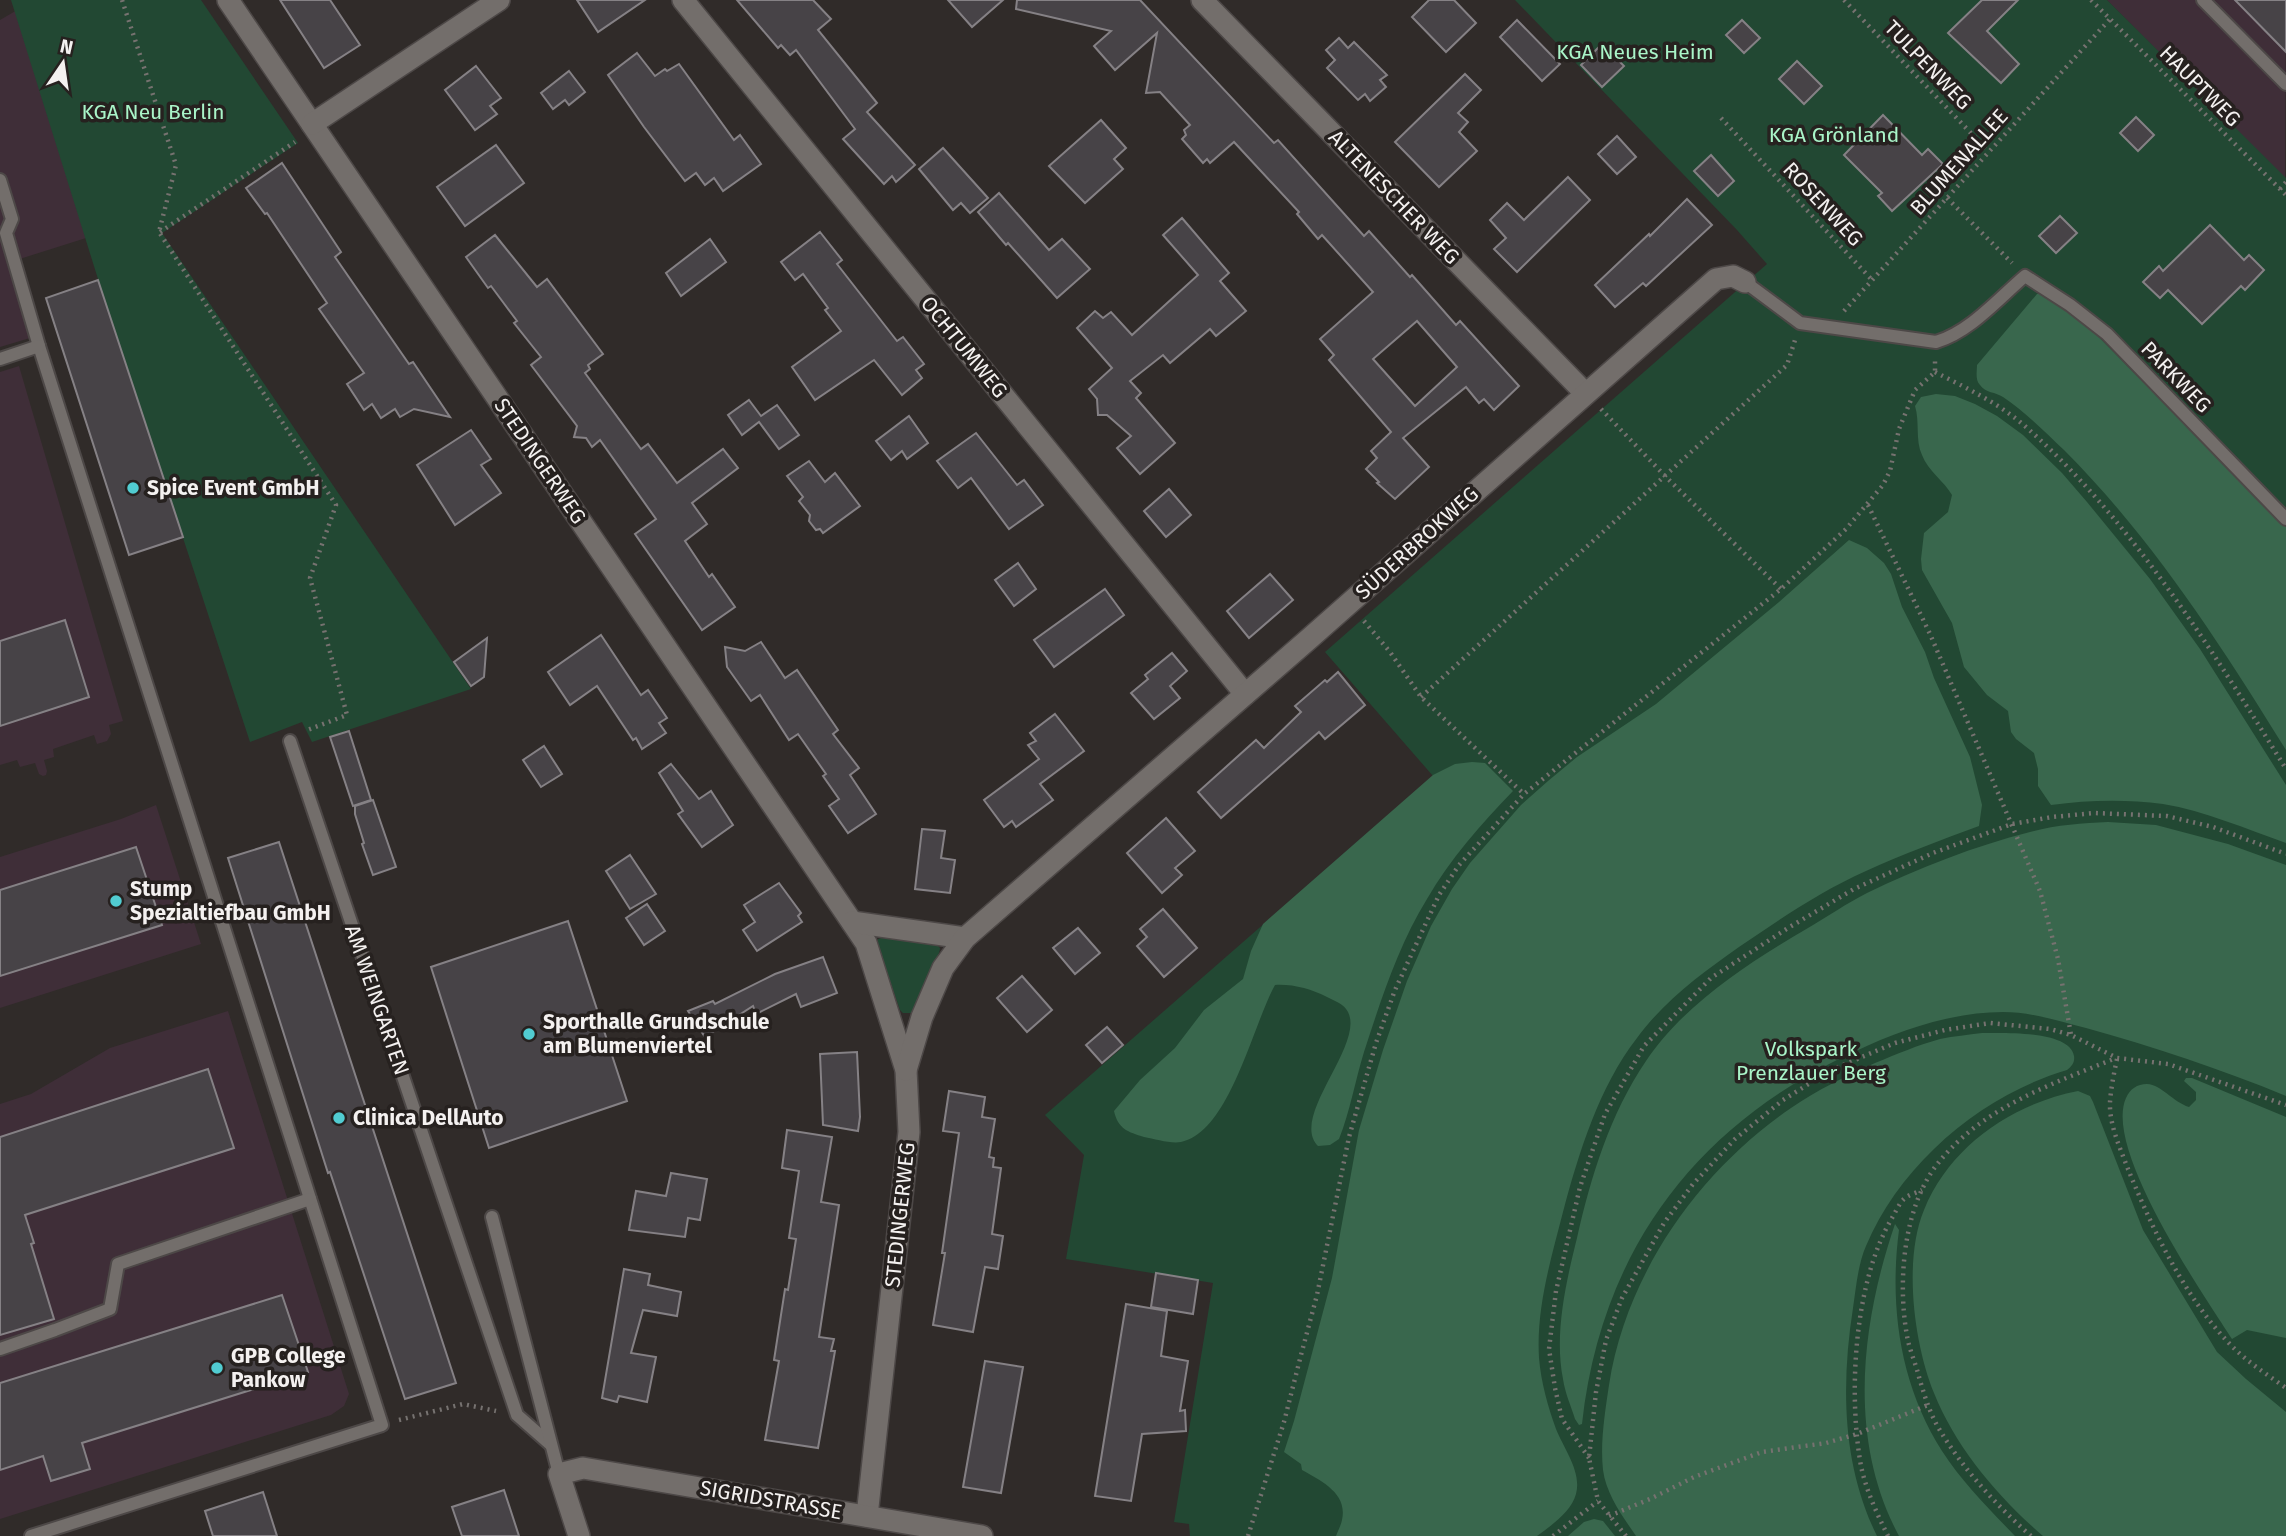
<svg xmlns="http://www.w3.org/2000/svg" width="2286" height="1536" viewBox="0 0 2286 1536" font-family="'Fira Sans',sans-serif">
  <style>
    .commercial { fill: #3f2e38 }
    .green { fill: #224833 }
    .forest { fill: #39674d }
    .building { fill: #474347; stroke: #858185; stroke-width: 2; fill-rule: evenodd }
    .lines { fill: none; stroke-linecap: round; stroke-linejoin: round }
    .service-casing { stroke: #4d4847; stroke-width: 16 }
    .minor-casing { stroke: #4d4847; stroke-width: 24 }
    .path { stroke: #767270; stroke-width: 4.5; stroke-dasharray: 2 5; stroke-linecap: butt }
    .service { stroke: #736e6b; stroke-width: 12 }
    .minor { stroke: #736e6b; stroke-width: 21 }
    .poi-dot { fill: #51ccd1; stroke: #26211f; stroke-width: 2.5 }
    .labels { text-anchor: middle; stroke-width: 7; stroke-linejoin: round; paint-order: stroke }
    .park-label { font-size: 21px; fill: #a9f4c8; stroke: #26211f }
    .street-label { font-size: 21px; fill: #f4f1f0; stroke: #26211f }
    .poi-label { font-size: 21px; font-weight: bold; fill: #f4f1f0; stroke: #26211f; text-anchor: start }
  </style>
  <rect width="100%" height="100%" fill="#302b29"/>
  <g class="commercial">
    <path d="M2107 0H2286L2285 179Z"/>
    <path d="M31 2 105 232 7 263 30 338 0 347V20Z"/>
    <path d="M19 366 123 721 109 725 111 734 107 741 97 744 94 735 53 749 54 757 44 760 47 771 46 775 43 776 39 774 35 763 20 767 17 760 0 765V372Z"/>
    <path d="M156 805 201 944 0 1008V857L121 819Z"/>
    <path d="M228 1011 349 1394 344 1406 331 1415 0 1519V1104L31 1094 110 1048Z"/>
  </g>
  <g class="green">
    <path d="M11 0H201L298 143 162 233 471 689 312 742 302 722 250 742 98 279Z"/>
    <path d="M1515 0H2107L2286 178V1536H1190L1189 1524 1174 1522 1213 1283 1066 1259 1084 1155 1045 1115 1433 776 1325 652 1767 264 1737 230Z"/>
    <path d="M881 938 936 944 940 948C940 956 919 999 914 1011L911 1013H903L900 1010 877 943 878 939Z"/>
  </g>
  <g class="forest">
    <path d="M2037 294H2045L2079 317 2286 527V750C2221 645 2152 538 2064 450 2045 432 2024 411 2003 397 1996 392 1985 393 1980 385 1975 380 1977 371 1977 365Z"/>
    <path d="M1936 394 1955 396 1975 404 1997 416 2023 435 2062 473 2087 502 2150 579 2200 649 2286 785V843C2246 829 2205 811 2163 804 2125 799 2088 800 2051 805L2038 786V769L2034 753 2016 739 2011 732 2008 711 1987 695 1964 667 1952 623 1922 570 1921 559 1924 533 1948 512 1952 495C1944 481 1928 471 1922 455 1915 440 1920 422 1915 406L1921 397Z"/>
    <path d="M1849 540 1867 548 1884 563 1891 574 1902 607 1925 652 1934 678 1970 757 1982 805 1979 826C1941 840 1903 854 1866 871 1821 891 1780 919 1739 947 1702 973 1664 1001 1637 1038 1599 1087 1579 1152 1563 1212 1551 1259 1536 1308 1539 1358 1541 1382 1548 1407 1556 1429 1564 1449 1582 1472 1576 1494 1571 1512 1552 1525 1537 1536H1336C1338 1531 1341 1525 1342 1520 1348 1493 1321 1481 1302 1470L1301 1464 1284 1452 1294 1421 1332 1278 1359 1130 1383 1050 1407 981 1431 926 1452 889 1470 863 1499 830 1521 805 1548 781 1577 757 1656 704 1779 602Z"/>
    <path d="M1472 762 1485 763 1513 791C1481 824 1450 859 1427 899 1398 946 1381 1000 1364 1052 1355 1081 1350 1112 1339 1139L1330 1145 1318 1146C1289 1117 1365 1045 1348 1012 1344 1004 1335 1001 1327 997 1311 989 1293 984 1275 985 1253 1024 1230 1132 1181 1142 1171 1144 1155 1139 1144 1137 1128 1132 1118 1129 1114 1111L1140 1080 1175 1048 1204 1010 1243 979 1251 951 1263 924 1433 775 1455 764Z"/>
    <path d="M2108 822 2156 825 2228 844 2286 865V1096C2221 1069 2154 1047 2086 1028 2059 1021 2031 1012 2003 1012 1953 1012 1900 1030 1856 1051 1697 1123 1601 1250 1582 1424L1579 1425 1575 1419C1571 1406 1565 1393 1563 1379 1554 1334 1566 1282 1577 1238 1591 1176 1610 1114 1646 1061 1683 1005 1750 962 1808 928 1827 917 1847 903 1867 893 1918 868 1975 846 2030 832 2056 825 2082 823 2108 822Z"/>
    <path d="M1982 1033C2002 1033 2070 1030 2074 1056 2075 1062 2072 1066 2067 1070 1982 1095 1901 1163 1866 1246 1858 1264 1856 1288 1853 1308 1841 1385 1842 1465 1877 1536H1636C1623 1517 1606 1494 1603 1470 1600 1443 1605 1412 1609 1385 1626 1274 1699 1171 1791 1108 1817 1090 1846 1076 1875 1063 1897 1054 1918 1045 1940 1039 1954 1036 1968 1035 1982 1033Z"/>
    <path d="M2186 1078H2192L2286 1117V1338L2247 1330 2232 1339C2203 1294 2103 1149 2126 1098 2130 1089 2137 1084 2147 1084 2162 1085 2173 1102 2189 1107L2196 1100V1092L2184 1081Z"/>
    <path d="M2078 1091 2090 1096 2093 1102 2143 1230 2217 1352 2246 1379 2286 1412V1536H2043C1998 1497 1956 1448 1934 1393 1914 1344 1903 1260 1924 1210 1950 1146 2012 1104 2078 1091Z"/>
    <path d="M1895 1224 1899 1230C1889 1306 1900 1385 1942 1451 1962 1482 1990 1510 2015 1536H1899C1847 1439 1861 1324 1895 1224Z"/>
    <path d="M1594 1519 1603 1521 1615 1536H1568L1584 1522Z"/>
  </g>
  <g class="building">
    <path d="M280 0H330L360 45 324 68Z"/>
    <path d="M577 0H645L598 32Z"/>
    <path d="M737 0H813L831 19 818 30 877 103 867 112 915 165 896 182 892 176 884 184 843 139 855 129 796 50 790 55 781 45 778 48Z"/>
    <path d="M948 0H1003L972 27Z"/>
    <path d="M1017 0H1140L1274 143 1278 140 1364 236 1369 231 1410 277 1412 275 1456 325 1460 321 1519 386 1494 410 1484 399 1479 403 1466 387 1403 438 1429 467 1395 499 1377 483 1379 482 1366 469 1377 458 1371 451 1391 432 1329 360 1334 355 1320 339 1373 292 1322 235 1318 239 1297 214 1299 212 1234 142 1210 163 1207 159 1203 163 1182 139 1186 135 1184 130 1190 125 1160 92 1146 93 1157 33 1115 70 1094 46 1111 31 1016 9ZM1417 321 1457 367 1415 406 1373 359Z"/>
    <path d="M1429 0H1454L1476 23 1446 52 1412 17Z"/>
    <path d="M1982 0H2018L1987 31 2019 64 2001 83 1948 33Z"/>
    <path d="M2235 0H2286V52Z"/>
    <path d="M1517 20 1560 64 1542 81 1500 37Z"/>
    <path d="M1742 20 1760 38 1744 53 1726 35Z"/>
    <path d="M1339 38 1348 48 1354 42 1387 75 1380 80 1386 87 1370 101 1365 94 1358 100 1327 68 1335 60 1326 50Z"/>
    <path d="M1602 44 1624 66 1602 87 1581 65Z"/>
    <path d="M637 53 655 76 665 69 667 71 679 64 734 140 740 135 761 164 723 191 714 178 705 185 696 173 685 181 644 127 608 75Z"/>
    <path d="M1797 61 1822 86 1804 104 1779 79Z"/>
    <path d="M476 66 501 98 490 106 497 114 475 130 445 90Z"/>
    <path d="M569 71 585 92 569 105 565 100 553 109 541 93Z"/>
    <path d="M1465 74 1481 90 1458 113 1468 122 1459 132 1477 151 1439 187 1395 142Z"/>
    <path d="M1883 115 1922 155 1928 149 1943 164 1892 211 1878 196 1882 193 1844 155Z"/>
    <path d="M2136 117 2154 135 2138 151 2120 133Z"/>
    <path d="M1101 120 1126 148 1114 159 1123 169 1085 203 1049 166Z"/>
    <path d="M1617 136 1636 157 1617 174 1598 154Z"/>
    <path d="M496 145 524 183 465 226 437 187Z"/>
    <path d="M943 148 988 198 970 213 961 203 953 210 919 169Z"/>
    <path d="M1711 155 1734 181 1718 196 1694 171Z"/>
    <path d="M282 163 341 252 335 257 409 364 413 362 450 417 414 409 400 417 395 409 381 418 372 404 364 410 347 384 364 373 319 309 327 303 267 213 265 214 246 188Z"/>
    <path d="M1568 177 1590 200 1517 272 1494 249 1506 238 1490 220 1507 203 1524 220Z"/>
    <path d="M999 193 1049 250 1062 239 1090 269 1057 298 1008 243 1006 245 978 212Z"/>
    <path d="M1687 199 1712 225 1646 286 1643 283 1615 307 1595 285 1649 234 1650 236Z"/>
    <path d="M2060 216 2077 233 2056 253 2039 236Z"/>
    <path d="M1182 218 1229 273 1220 281 1246 311 1216 336 1210 329 1170 363 1163 355 1130 381 1141 393 1136 398 1175 443 1140 474 1117 448 1131 436 1107 415H1098L1097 399 1089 389 1112 368 1077 328 1095 311 1103 318 1111 312 1132 335 1198 275 1163 235Z"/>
    <path d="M2210 225 2244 260 2249 255 2264 270 2245 290 2241 286 2202 324 2168 290 2160 298 2143 282 2159 266 2163 271Z"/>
    <path d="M820 232 842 260 837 264 897 341 903 337 924 364 916 370 922 378 902 395 874 360 815 400 792 367 841 331 825 310 828 308 803 274 795 280 781 262Z"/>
    <path d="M495 235 537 287 547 279 603 354 588 365 590 369 585 373 641 449 648 444 677 483 723 449 738 468 692 503 707 524 685 541 709 577 712 574 735 607 702 630 635 534 656 519 600 440 592 447 586 438 574 437 577 426 531 365 541 357 514 323 517 321 491 286 488 288 466 257Z"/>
    <path d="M710 239 726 262 681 296 666 273Z"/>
    <path d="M98 280 183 537 129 555 46 298Z"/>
    <path d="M749 400 761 416 777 405 799 435 779 449 759 422 742 435 728 415Z"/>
    <path d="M909 416 928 443 907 459 902 451 891 460 876 441Z"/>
    <path d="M471 430 491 459 481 465 501 493 455 525 417 465Z"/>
    <path d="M976 433 1017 485 1024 480 1043 505 1009 529 971 478 958 488 937 461Z"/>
    <path d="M809 461 825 482 835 473 860 506 823 533 820 529 816 530 809 521 810 515 799 501 803 497 787 476Z"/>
    <path d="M1169 489 1191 515 1166 537 1144 511Z"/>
    <path d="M1018 563 1036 589 1014 606 995 580Z"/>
    <path d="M1270 574 1293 600 1249 638 1227 611Z"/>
    <path d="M1105 589 1124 615 1054 667 1034 640Z"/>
    <path d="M65 620 89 697 0 726V641Z"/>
    <path d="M601 635 641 695 648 690 667 718 659 723 666 733 642 749 636 738 633 740 597 686 570 705 548 672Z"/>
    <path d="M487 638 484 677 471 686 454 662Z"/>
    <path d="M761 642 785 678 797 670 838 730 833 734 859 768 850 775 876 814 848 833 829 806 839 799 823 776 826 774 798 734 789 740 760 695 751 701 727 667 725 647 745 651Z"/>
    <path d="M1172 653 1187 671 1170 686 1180 698 1154 719 1131 693 1148 679 1145 675Z"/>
    <path d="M1338 672 1365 705 1325 739 1319 732 1221 818 1198 792 1256 740 1264 748 1301 712 1295 706 1325 680 1327 682Z"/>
    <path d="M1055 714 1084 751 1040 784 1053 800 1016 827 1012 821 1004 827 984 800 1039 759 1028 745 1036 741 1030 733Z"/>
    <path d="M349 731 371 800 353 806 330 737Z"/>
    <path d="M544 746 562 774 541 787 523 760Z"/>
    <path d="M671 764 699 799 711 791 733 825 702 847 678 814 683 811 659 773Z"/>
    <path d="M373 800 396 867 373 875 362 844 364 843 355 814V806Z"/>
    <path d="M1166 818 1195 851 1175 868 1182 875 1162 893 1127 853Z"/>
    <path d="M922 829 945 831 941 858 955 860 950 893 915 889Z"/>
    <path d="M279 842 456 1383 405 1399 330 1172 328 1173 228 858Z"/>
    <path d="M136 847 162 925 0 976V890Z"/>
    <path d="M630 855 656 894 630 909 606 871Z"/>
    <path d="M779 883 801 913 798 916 802 922 757 951 743 930 755 922 744 905Z"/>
    <path d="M647 904 665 931 644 945 626 918Z"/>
    <path d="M1163 909 1197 948 1164 977 1137 946 1147 937 1140 929Z"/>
    <path d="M568 921 627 1101 489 1148 431 967Z"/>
    <path d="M1078 928 1100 953 1075 974 1053 948Z"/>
    <path d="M823 957 837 993 801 1007 796 994 756 1014 753 1006 705 1037 688 1011 713 1001 715 1004 775 974Z"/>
    <path d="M1022 976 1052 1010 1027 1032 997 998Z"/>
    <path d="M1107 1027 1123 1045 1102 1063 1086 1045Z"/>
    <path d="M857 1052 860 1117 858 1131 823 1125 820 1054Z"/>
    <path d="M208 1069 234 1148 25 1215 34 1243 31 1244 54 1319 0 1335V1137Z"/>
    <path d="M949 1091 985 1097 982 1117 995 1119 989 1157 994 1158 993 1167 1001 1168 992 1234 1003 1236 998 1269 985 1267 973 1332 933 1325 945 1253H942L959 1133 943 1131Z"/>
    <path d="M787 1130 832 1137 821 1202 839 1205 819 1337 834 1339 831 1351H835L818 1448 765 1440 779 1361 774 1360 785 1289 788 1290 796 1239 789 1238 799 1171 782 1168Z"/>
    <path d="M671 1173 707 1179 700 1220 688 1218 685 1237 629 1230 636 1191 666 1196Z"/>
    <path d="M624 1269 650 1274 648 1285 681 1292 677 1316 643 1310 631 1353 656 1357 647 1402 619 1396 617 1402 602 1398Z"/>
    <path d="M1156 1273 1198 1280 1193 1314 1151 1307Z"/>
    <path d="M282 1295 308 1372 82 1443 90 1469 51 1481 43 1456 0 1470V1383Z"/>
    <path d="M1126 1304 1167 1311 1161 1356 1188 1361 1180 1411 1185 1410 1186 1431 1142 1434 1131 1501 1095 1496Z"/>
    <path d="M985 1361 1023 1367 1001 1493 963 1487Z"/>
    <path d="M504 1490 519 1536H462L452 1507Z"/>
    <path d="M263 1492 277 1536H213L205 1511Z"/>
  </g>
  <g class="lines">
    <g class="service-casing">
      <g id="service">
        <path d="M2203 0 2286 84"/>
        <path d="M0 180 12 219 6 233 39 346 382 1425 31 1536"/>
        <path d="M1745 282 1800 323 1936 342C1970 332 1998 299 2025 276L2070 305 2107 334 2286 519"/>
        <path d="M0 359 39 346"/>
        <path d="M290 741 517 1415 550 1444"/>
        <path d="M492 1217 559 1474"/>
        <path d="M0 1349 55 1330 110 1309 118 1264 310 1199"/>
      </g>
    </g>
    <g class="minor-casing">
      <g id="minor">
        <path d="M228 0 866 943 906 1070 909 1132 867 1516"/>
        <path d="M683 0 1245 694"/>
        <path d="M1202 0 1585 393"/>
        <path d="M312 124 499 0"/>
        <path d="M852 922 965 938"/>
        <path d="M906 1070 922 1017 943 968 965 938 1310 638 1716 279 1733 276 1745 282"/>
        <path d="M579 1536 559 1474 583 1468 982 1536"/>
      </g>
    </g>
    <g class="path">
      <path d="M122 0 176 165 159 232 336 505 310 578 347 715 305 731"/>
      <path d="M1844 0 1989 152"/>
      <path d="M2091 0 2286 195"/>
      <path d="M1721 118 1873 281"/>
      <path d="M2280 189 2286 182"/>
      <path d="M1947 198 2012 263"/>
      <path d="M160 232 295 142"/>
      <path d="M1844 311 2110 19"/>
      <path d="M1935 372C1966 388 1999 403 2026 427 2131 520 2213 651 2286 769"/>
      <path d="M1601 409 1666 477 1781 589"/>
      <path d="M1868 505 1930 634 2040 891 2058 959 2071 1035"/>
      <path d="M1364 621 1390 652 1421 697 1524 794"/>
      <path d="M1421 697 1787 365 1795 340"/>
      <path d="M2117 1059C2114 1073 2111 1088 2110 1102 2109 1124 2120 1148 2128 1169 2152 1228 2183 1294 2227 1341 2244 1360 2265 1373 2286 1388"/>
      <path d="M399 1420 463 1404 496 1411"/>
      <path d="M1589 1458 1562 1419 1555 1388 1549 1349 1556 1291 1580 1187 1605 1114 1644 1046 1711 978 1788 928 1854 889 1933 853 2012 824 2052 817 2094 813 2167 816 2213 827 2286 854"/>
      <path d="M1609 1516 1650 1499 1694 1477 1762 1452 1826 1443 1857 1434 1928 1405"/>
      <path d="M1248 1536 1284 1422 1301 1355 1317 1295 1349 1137 1376 1043 1395 990 1439 895 1459 865 1524 794 1781 589 1846 529 1883 485 1890 471 1899 429 1915 390 1935 372V360"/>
      <path d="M1553 1536 1598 1501"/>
      <path d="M1626 1536 1598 1501 1589 1458 1596 1392 1606 1340 1622 1298 1664 1223 1693 1184 1735 1139 1783 1100 1831 1070 1895 1043 1945 1030 1990 1023 2050 1029 2071 1035 2117 1058 2168 1064 2286 1105"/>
      <path d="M1888 1536C1877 1514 1866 1490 1861 1466 1848 1394 1854 1282 1892 1218 1895 1213 1899 1204 1903 1200 1907 1195 1916 1193 1922 1190"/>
      <path d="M2031 1536C1995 1504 1962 1468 1938 1427 1929 1411 1924 1394 1919 1377 1916 1365 1911 1353 1908 1341 1897 1287 1902 1207 1939 1162 1983 1107 2052 1084 2116 1058"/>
    </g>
    <use href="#service" class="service"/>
    <use href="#minor" class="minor"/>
  </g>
  <g class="poi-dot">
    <circle cx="133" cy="488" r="7"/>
    <circle cx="116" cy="901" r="7"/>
    <circle cx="529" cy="1034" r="7"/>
    <circle cx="339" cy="1118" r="7"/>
    <circle cx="217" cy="1368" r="7"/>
  </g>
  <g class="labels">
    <g class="park-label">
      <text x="1635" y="59">KGA Neues Heim</text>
      <text x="153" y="119">KGA Neu Berlin</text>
      <text x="1834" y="142">KGA Grönland</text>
      <text x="1811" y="1056">Volkspark<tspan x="1811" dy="24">Prenzlauer Berg</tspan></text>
    </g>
    <g class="street-label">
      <text transform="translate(1928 65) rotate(46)" y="7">TULPENWEG</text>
      <text transform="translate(2200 86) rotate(45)" y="7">HAUPTWEG</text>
      <text transform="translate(1959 162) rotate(-48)" y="7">BLUMENALLEE</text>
      <text transform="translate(1394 197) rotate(46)" y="7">ALTENESCHER WEG</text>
      <text transform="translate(1823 204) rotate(47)" y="7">ROSENWEG</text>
      <text transform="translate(964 347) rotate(51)" y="7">OCHTUMWEG</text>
      <text transform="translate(2176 377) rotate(46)" y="7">PARKWEG</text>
      <text transform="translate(540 461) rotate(56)" y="7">STEDINGERWEG</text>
      <text transform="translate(1417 543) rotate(-42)" y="7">SÜDERBROKWEG</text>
      <text transform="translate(377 1000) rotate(71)" y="7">AM WEINGARTEN</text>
      <text transform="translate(900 1215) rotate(-84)" y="7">STEDINGERWEG</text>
      <text transform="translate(771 1500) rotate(10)" y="7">SIGRIDSTRASSE</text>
    </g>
    <g class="poi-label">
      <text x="147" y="495">Spice Event GmbH</text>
      <text x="130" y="896">Stump<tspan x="130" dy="24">Spezialtiefbau GmbH</tspan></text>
      <text x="543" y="1029">Sporthalle Grundschule<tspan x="543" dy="24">am Blumenviertel</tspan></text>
      <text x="353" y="1125">Clinica DellAuto</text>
      <text x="231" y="1363">GPB College<tspan x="231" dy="24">Pankow</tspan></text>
    </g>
  </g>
  <g transform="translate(63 63) rotate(13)" stroke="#26211f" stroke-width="5" paint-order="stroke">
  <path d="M0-5L12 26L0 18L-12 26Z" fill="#f4f1f0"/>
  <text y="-10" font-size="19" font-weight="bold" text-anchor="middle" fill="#f4f1f0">N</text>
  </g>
</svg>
